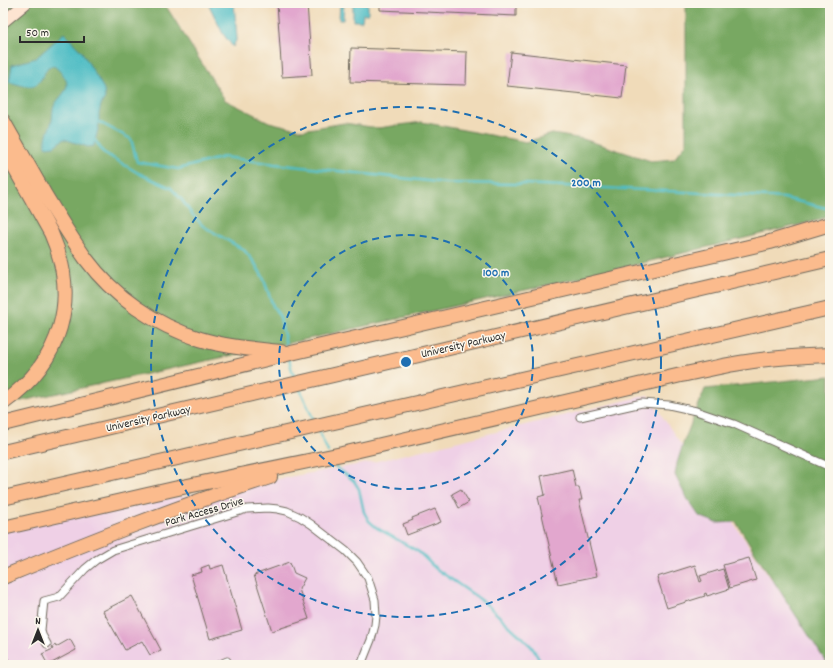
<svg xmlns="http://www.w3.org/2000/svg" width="833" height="668" viewBox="0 0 833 668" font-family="Dekko,sans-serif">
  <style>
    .built { fill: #efd0e6 }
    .forest { fill: #78a862; stroke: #526a46 }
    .water { fill: #4fbdc5; stroke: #3d7478 }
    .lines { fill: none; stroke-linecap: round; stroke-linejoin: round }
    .stream { stroke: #4fbdc5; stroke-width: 2.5 }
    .building { fill: #e2a7ce }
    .street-casing { stroke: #70695d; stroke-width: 9 }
    .secondary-casing { stroke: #70695d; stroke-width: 13 }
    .highway-casing { stroke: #70695d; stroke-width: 16 }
    .street { stroke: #fff; stroke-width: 7 }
    .secondary { stroke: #fde4d1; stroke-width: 11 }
    .highway { stroke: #fbbb8d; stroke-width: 14 }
    .ring { fill: none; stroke: #1f6fb2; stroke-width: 2; stroke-dasharray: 7 5 }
    .labels { text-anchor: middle; stroke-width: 3; stroke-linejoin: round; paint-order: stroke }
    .street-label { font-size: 12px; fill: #2b2b2b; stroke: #fbf7ec }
    .centre { fill: #1f6fb2; stroke: #fbf7ec; stroke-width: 2 }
    .ring-label { font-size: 12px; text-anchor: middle; font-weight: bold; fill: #1f6fb2; stroke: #fbf7ec; stroke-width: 3; stroke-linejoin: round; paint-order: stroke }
  </style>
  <rect width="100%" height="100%" fill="#fbf7ec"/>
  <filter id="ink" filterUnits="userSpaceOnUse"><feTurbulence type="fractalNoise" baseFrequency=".025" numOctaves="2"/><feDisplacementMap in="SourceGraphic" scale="8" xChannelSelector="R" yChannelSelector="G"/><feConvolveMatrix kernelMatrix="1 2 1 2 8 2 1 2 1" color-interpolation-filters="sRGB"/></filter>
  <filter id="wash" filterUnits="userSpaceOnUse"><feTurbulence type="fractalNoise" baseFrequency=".012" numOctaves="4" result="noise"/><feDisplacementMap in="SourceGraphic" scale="16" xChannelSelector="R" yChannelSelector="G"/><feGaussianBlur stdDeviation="0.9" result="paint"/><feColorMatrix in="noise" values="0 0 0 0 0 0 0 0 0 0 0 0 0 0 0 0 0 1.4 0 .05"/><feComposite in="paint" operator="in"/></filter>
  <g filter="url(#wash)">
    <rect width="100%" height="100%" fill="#f0dbb9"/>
    <path class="built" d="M648 395 771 579 830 615V665H3V528L373 462Z"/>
    <g class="forest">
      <path d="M3 3H164L225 100 269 122 302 130 344 123 378 128 422 122 526 142 552 134 583 139 651 161 674 159 686 144V3H830V214L819 220 601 273 303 340 3 405Z"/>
      <path d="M830 376V665H828L756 554 736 522 717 523 699 516 685 495 675 475 677 463 684 441 705 389Z"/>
    </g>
    <g class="water">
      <path d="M208 3H234L237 38 233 47 223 34Z"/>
      <path d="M340 3H344L343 20H339Z"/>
      <path d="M353 3H368V14H363L362 21H353Z"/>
      <path d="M64 33 82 52 104 89 105 98 101 105 99 114V125L94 146 88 147 64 139 54 146 46 147C44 138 50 128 52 120 53 114 52 109 55 104 58 99 63 95 66 89 70 80 60 71 54 66L48 67C45 72 42 80 37 84 30 89 17 84 9 82L12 65 36 58Z"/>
    </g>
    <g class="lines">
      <g class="stream">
        <path d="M99 122 131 139 137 162 178 169 224 157 275 164 446 183 523 184 686 192 784 198 830 209"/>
        <path d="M95 140 103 152 138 173 171 188 182 200 191 213 203 226 244 250 254 262 263 277 273 306 280 317 287 350"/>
        <path d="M289 359 292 371 295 379"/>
        <path d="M299 387 315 423"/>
        <path d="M319 431 328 452"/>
        <path d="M332 460 336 467 354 481 359 489 364 512 369 521 377 528 419 552 435 568 484 602 531 646 537 655 541 665"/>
      </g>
    </g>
    <g id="blocks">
      <g class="building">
        <path d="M277 3H307L312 75 282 77Z"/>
        <path d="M380 3H516V16L380 10Z"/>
        <path d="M351 48 467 52 466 85 350 82Z"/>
        <path d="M511 52 626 65 622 98 507 86Z"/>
        <path d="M572 469 576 487H579L582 500H579L597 576 558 584 538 497 545 495 541 476Z"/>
        <path d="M461 489 469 502 459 508 452 494Z"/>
        <path d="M435 509 441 522 407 535 403 524 413 520 412 518Z"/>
        <path d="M749 558 756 580 730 588 723 565Z"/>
        <path d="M290 562 294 573 305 578 299 589 309 619 272 631 254 575Z"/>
        <path d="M209 565 210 569 223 565 242 630 210 639 191 575 202 572 201 568Z"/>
        <path d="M695 565 700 582 702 581 700 576 723 569 729 589 707 596 706 593 704 594 705 596 667 608 657 577Z"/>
        <path d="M132 596 161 650 150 655 142 641 125 650 103 611Z"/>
        <path d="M70 639 76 650 48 665 42 654 53 649 52 647 55 645 56 647Z"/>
      </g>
    </g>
  </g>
  <g filter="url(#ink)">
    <use href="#blocks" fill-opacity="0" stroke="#70695d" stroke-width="1"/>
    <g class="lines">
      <g class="street-casing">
        <g id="street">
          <path d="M580 417 642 403 669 405 696 411 734 424 830 467"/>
          <path d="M47 644 42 635 41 630 44 601 59 597 85 569 96 560 113 550 247 509 268 508 278 509 287 511 300 517 311 524 346 551 357 562 368 578 375 600 376 616 375 625 371 640 361 665"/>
          <path d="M218 665 227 661"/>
        </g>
      </g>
      <g class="secondary-casing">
        <g id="secondary">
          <path d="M3 22 26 3"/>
          <path d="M3 662 5 665"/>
        </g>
      </g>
      <g class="highway-casing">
        <g id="highway">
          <path d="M3 121C17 146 31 170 45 195 58 216 71 238 86 259 114 297 155 325 200 339 226 347 254 349 281 352"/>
          <path d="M3 147 51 233C80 299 62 361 3 403"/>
          <path d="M3 424 291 353 770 242 830 224"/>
          <path d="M3 452 830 259"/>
          <path d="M3 498 830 308"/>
          <path d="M3 528 178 488 342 454 681 375C705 370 729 364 753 361 779 357 804 356 830 355"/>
          <path d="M3 577C91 541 179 506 270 477"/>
        </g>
      </g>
      <use href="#street" class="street"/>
      <use href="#secondary" class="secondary"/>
      <use href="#highway" class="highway"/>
    </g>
  </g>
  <g class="ring">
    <circle cx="406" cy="362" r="127"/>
    <circle cx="406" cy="362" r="255"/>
  </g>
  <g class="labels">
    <g class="street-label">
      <text transform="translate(463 344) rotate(-13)" y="4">University Parkway</text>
      <text transform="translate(148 418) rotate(-13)" y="4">University Parkway</text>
      <text transform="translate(204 511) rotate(-16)" y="4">Park Access Drive</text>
    </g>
  </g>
  <circle cx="406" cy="362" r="6" class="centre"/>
  <g class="ring-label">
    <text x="586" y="186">200 m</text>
    <text x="496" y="276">100 m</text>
  </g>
  <rect width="833" height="668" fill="none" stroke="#fbf7ec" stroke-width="16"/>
  <g transform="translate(38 630)" stroke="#fbf7ec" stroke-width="3" paint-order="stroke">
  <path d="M0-3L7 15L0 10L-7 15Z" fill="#2b2b2b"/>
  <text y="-6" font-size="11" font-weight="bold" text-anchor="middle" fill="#2b2b2b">N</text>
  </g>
  <path d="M20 36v6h64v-6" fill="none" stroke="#2b2b2b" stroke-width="2"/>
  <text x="26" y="36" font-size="12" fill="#2b2b2b" stroke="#fbf7ec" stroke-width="3" paint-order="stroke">50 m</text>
</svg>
